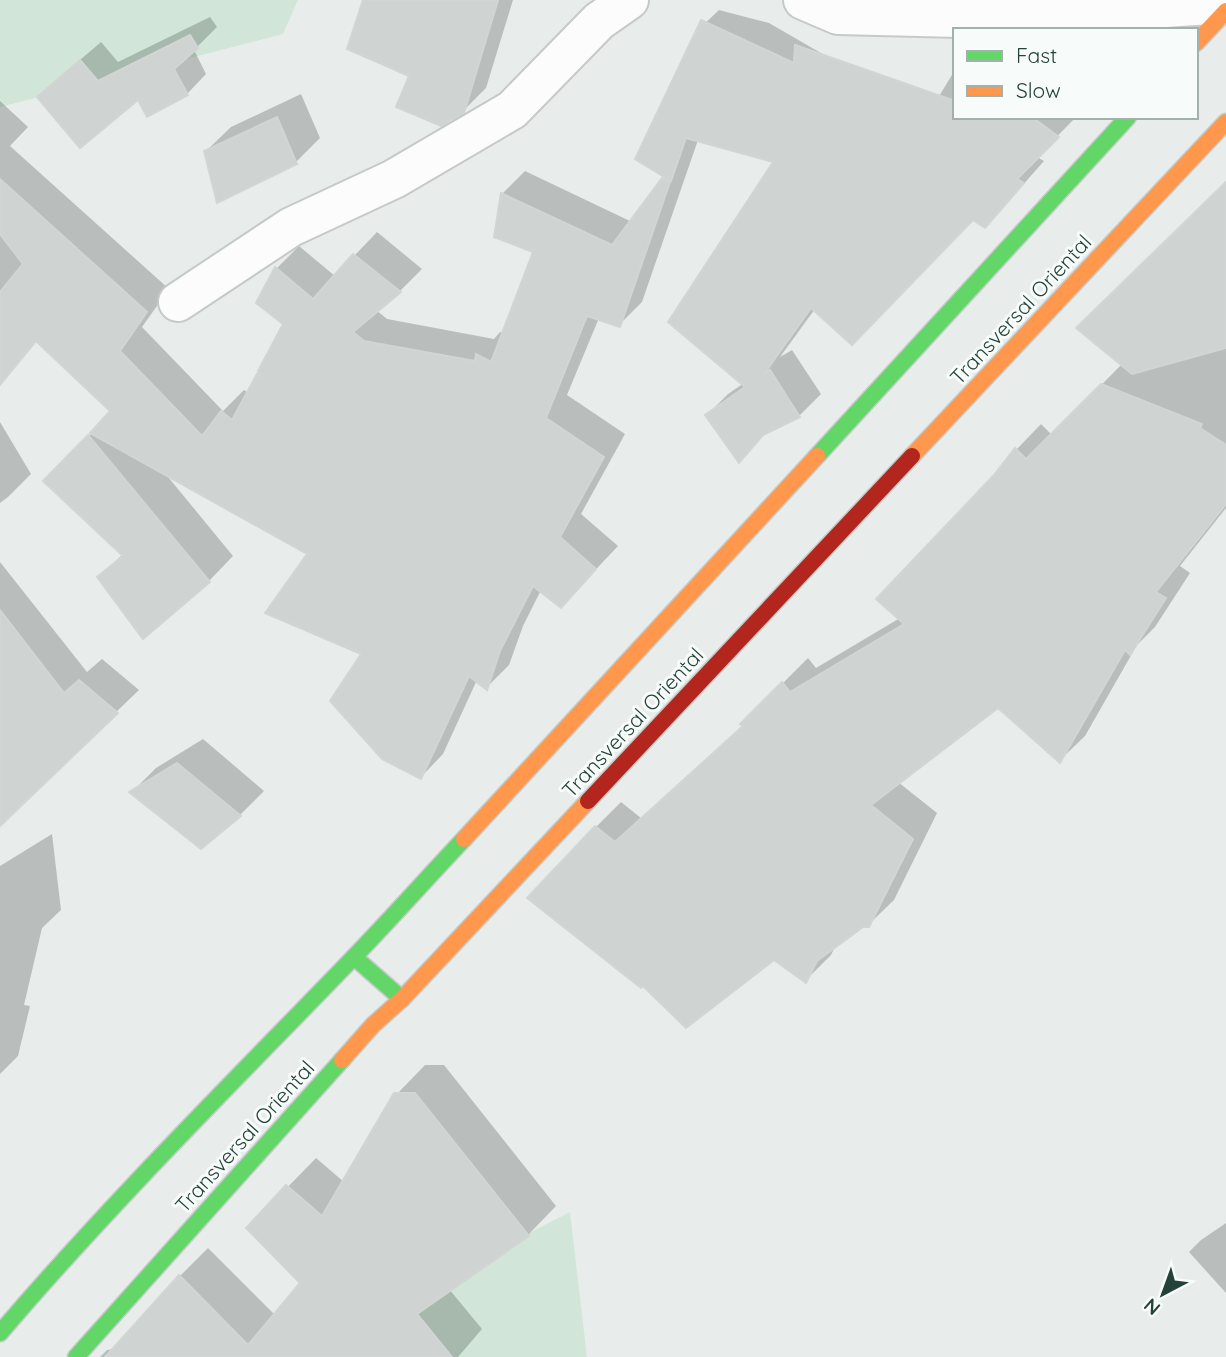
<svg xmlns="http://www.w3.org/2000/svg" width="1226" height="1357" viewBox="0 0 1226 1357" font-family="Quicksand,sans-serif">
  <style>
    .green { fill: #d1e6d8 }
    .shadow { fill: #0003 }
    .building { fill: #cfd4d2; stroke: #d1d6d4; stroke-width: 2 }
    .lines { fill: none; stroke-linecap: round; stroke-linejoin: round }
    .street-casing { stroke: #c5cac8; stroke-width: 42 }
    .fast-casing { stroke: #c3cbc8; stroke-width: 19 }
    .slow-casing { stroke: #c3cbc8; stroke-width: 19 }
    .jam-casing { stroke: #c3cbc8; stroke-width: 19 }
    .street { stroke: #fcfcfc; stroke-width: 38 }
    .fast { stroke: #63d668; stroke-width: 16 }
    .slow { stroke: #ff974d; stroke-width: 16 }
    .jam { stroke: #b3261e; stroke-width: 16 }
    .labels { text-anchor: middle; stroke-width: 6; stroke-linejoin: round; paint-order: stroke }
    .street-label { font-size: 21px; fill: #24423a; stroke: #f7fbf9 }
  </style>
  <rect width="100%" height="100%" fill="#e8edeb"/>
  <g class="green">
    <path d="M0 0H298L283 34 0 107Z"/>
    <path d="M570 1212 587 1357H286Z"/>
  </g>
  <g class="shadow">
    <path d="M364 0H513L486 88 462 112 411 75Z"/>
    <path d="M719 10 769 23 968 138 933 106 955 70V117H1076L1037 157 1044 161 1006 204 985 226 974 218 815 309 780 357 792 350 821 394 799 416 767 431 739 460 707 415 728 394 744 383 776 161 698 140 642 302 619 325 599 318 567 395 625 434 581 514 618 546 583 583 541 590 523 626 509 665 487 687 477 680 443 754 421 777 363 653 309 554 164 472 233 556 209 581 99 577 123 554 46 481 113 411 38 340 20 358 0 368V101L28 127 10 146 169 289 142 327 223 411 244 390 249 393 286 324 259 303 277 268 299 246 335 276 377 232 422 269 400 291 376 310 387 319 494 339 500 332 504 334 535 251 502 194 525 171 632 222 666 177 697 31Z"/>
    <path d="M210 17 217 27 194 50 206 74 187 94 138 97H40L59 78 101 42 118 62Z"/>
    <path d="M301 94 320 138 296 162 206 151 231 127Z"/>
    <path d="M1226 184V508L1180 566 1190 573 1155 627 1137 645 1085 736 1059 761 998 706 898 782 937 813 894 900 868 925H863L836 945 831 955 806 980 774 957 686 1026 596 827 621 802 641 818 744 725 743 723 808 658 816 668 900 618 995 476 1016 450 1041 424 1052 435 1122 364Z"/>
    <path d="M0 422 31 474 8 497 0 503Z"/>
    <path d="M0 562 87 672 102 659 139 690 65 761 0 706Z"/>
    <path d="M203 739 264 791 240 815 201 846 132 792 156 768Z"/>
    <path d="M52 834 61 910 42 928 24 1005 30 1006 18 1056 0 1074V866Z"/>
    <path d="M425 1065H444L556 1206 528 1235 449 1289 482 1329 458 1357H100L107 1350 114 1349 180 1276 208 1248 275 1315 302 1283 248 1228 316 1158 344 1182 396 1095Z"/>
    <path d="M1226 1223V1293L1189 1252 1201 1240Z"/>
  </g>
  <g class="building">
    <path d="M363 0H498L464 113 441 126 396 107 409 76 347 49Z"/>
    <path d="M701 20 794 63 795 45 955 101V117H1032L1059 137 1017 179 1024 183 985 228 973 220 852 345 811 308 764 374 770 370 800 417 763 435 739 463 705 415 745 387 668 322 773 162 686 138 671 181 635 159Z"/>
    <path d="M190 35 198 48 174 69 188 95 147 117 138 100 80 148 37 97 80 60 98 81Z"/>
    <path d="M277 117 297 164 217 203 204 151Z"/>
    <path d="M662 178 670 182 620 327 587 316 546 418 604 457 560 537 596 569 561 608 533 586 500 651 487 690 469 676 421 779 382 759 330 701 361 654 265 613 307 554 90 433 110 411 36 341 0 385V292L23 264 0 234V179L147 312 120 351 202 436 221 411 232 420 257 374 260 378 258 371 283 324 256 303 275 267 313 299 353 254 401 292 353 332 364 341 475 361 476 354 491 362 533 252 494 237 501 193 612 245Z"/>
    <path d="M1226 182V348L1132 374 1076 328Z"/>
    <path d="M1101 384 1202 424 1200 428 1226 445V504L1156 592 1166 598 1130 655 1125 650 1060 763 998 708 871 805 913 839 869 927H863L817 961 806 983 774 960 686 1028 643 986 641 988 527 898 595 826 615 842 743 726 740 724 782 682 790 692 904 624 876 599 994 475 1015 448 1026 459Z"/>
    <path d="M88 435 210 582 143 639 97 577 123 556 43 481Z"/>
    <path d="M0 610 64 693 79 680 118 713 0 826Z"/>
    <path d="M177 763 241 816 201 849 129 792Z"/>
    <path d="M394 1093H415L529 1236 417 1314 452 1357H105L179 1275 248 1345 300 1283 246 1228 286 1185 322 1216Z"/>
  </g>
  <g class="lines">
    <g class="street-casing">
      <g id="street">
        <path d="M803 0 838 15 999 19 1226 4"/>
        <path d="M178 302 291 227 394 179 512 110 599 21 629 0"/>
      </g>
    </g>
    <g class="fast-casing">
      <g id="fast">
        <path d="M817 456 1128 117"/>
        <path d="M354 957 402 999"/>
        <path d="M0 1333C111 1203 233 1082 352 959 390 920 426 879 464 839"/>
        <path d="M76 1357 342 1060"/>
      </g>
    </g>
    <g class="slow-casing">
      <g id="slow">
        <path d="M1196 43 1226 11"/>
        <path d="M912 456 1226 122"/>
        <path d="M464 839 817 456"/>
        <path d="M342 1060 373 1025 402 999 588 801"/>
      </g>
    </g>
    <g class="jam-casing">
      <path id="jam" d="M588 801 912 456"/>
    </g>
    <use href="#street" class="street"/>
    <use href="#fast" class="fast"/>
    <use href="#slow" class="slow"/>
    <use href="#jam" class="jam"/>
  </g>
  <g class="labels">
    <g class="street-label">
      <text transform="translate(1021 310) rotate(-47)" y="7">Transversal Oriental</text>
      <text transform="translate(633 723) rotate(-47)" y="7">Transversal Oriental</text>
      <text transform="translate(245 1137) rotate(-48)" y="7">Transversal Oriental</text>
    </g>
  </g>
  <rect x="953" y="28" width="245" height="91" fill="#f7fbf9" stroke="#a3b1ad" stroke-width="2"/>
  <rect x="967" y="51" width="35" height="10" fill="#63d668" stroke="#a3b1ad" stroke-width="2"/>
  <text x="1016" y="63" font-size="21" fill="#24423a">Fast</text>
  <rect x="967" y="86" width="35" height="10" fill="#ff974d" stroke="#a3b1ad" stroke-width="2"/>
  <text x="1016" y="98" font-size="21" fill="#24423a">Slow</text>
  <g transform="translate(1163 1294) rotate(221)" stroke="#f7fbf9" stroke-width="5" paint-order="stroke">
  <path d="M0-5L12 26L0 18L-12 26Z" fill="#24423a"/>
  <text y="-10" font-size="19" font-weight="bold" text-anchor="middle" fill="#24423a">N</text>
  </g>
</svg>
